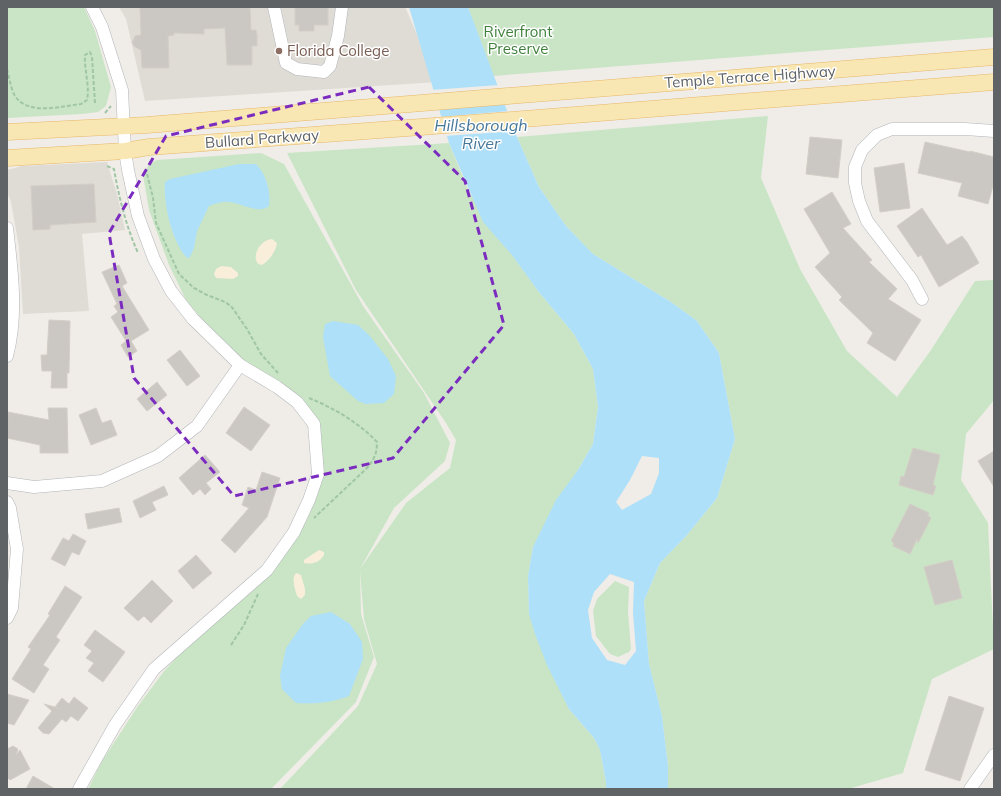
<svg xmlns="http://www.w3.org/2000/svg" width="1001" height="796" viewBox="0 0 1001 796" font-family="Mulish,sans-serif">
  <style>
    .education { fill: #dfdcd6 }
    .green { fill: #c9e5c6 }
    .sand { fill: #f8eeda }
    .water { fill: #aee0f9; fill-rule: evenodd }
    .pier { fill: #f0ede8 }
    .building { fill: #cbc8c4; stroke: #d4cec6 }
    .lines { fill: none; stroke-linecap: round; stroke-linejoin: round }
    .minor-casing { stroke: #b2b5b8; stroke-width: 13 }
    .major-casing { stroke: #e7b769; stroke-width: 17 }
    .path { stroke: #a0c6a6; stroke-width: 2; stroke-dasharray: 4 2; stroke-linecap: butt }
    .minor { stroke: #fff; stroke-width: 12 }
    .major { stroke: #f9e7b3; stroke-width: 16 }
    .marked { fill: none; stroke: #7b2cbf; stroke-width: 3; stroke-dasharray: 8 5; stroke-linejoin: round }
    .education-dot { fill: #8d6e63; stroke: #fff; stroke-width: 1.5 }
    .labels { text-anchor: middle; stroke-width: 3; stroke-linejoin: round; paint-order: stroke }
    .park-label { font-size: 15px; fill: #3f803c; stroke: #fff }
    .education-label { font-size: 15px; fill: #785e54; stroke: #fff; text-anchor: start }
    .street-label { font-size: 15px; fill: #5f6366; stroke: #fff }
    .water-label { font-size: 16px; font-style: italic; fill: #457799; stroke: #fff }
  </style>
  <rect width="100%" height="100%" fill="#f0ede8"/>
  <g class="education">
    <path d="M119 7H405L438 82 145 101 126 19Z"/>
    <path d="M107 162 117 194 125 230 82 234 89 311 23 314 19 247 11 202 7 192V170L22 166Z"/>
  </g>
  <g class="green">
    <path d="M7 7H84L95 31 111 87 106 106 98 112 82 114 7 118Z"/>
    <path d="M468 7H994V37L493 76Z"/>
    <path d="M768 116 761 178 800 269 847 351 897 397 931 350 975 281 994 280V400L966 434 961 480 988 523 994 649 932 679 903 773 848 789H668V766L662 716 649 664 644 601 660 563 687 535 717 498 735 439 719 353 697 321 671 302 593 254 566 226 539 187 517 137Z"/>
    <path d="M449 143 469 192 538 291 574 334 593 369 598 407 593 444 533 547 528 576 529 614 569 709 594 738 600 750 606 782V789H280L358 706 377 664 364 619 360 571 361 614 374 657 356 702 271 789H88L102 761 138 706 165 670 195 638 277 566 308 518 320 483 321 446 278 382 244 360 218 338 186 300 169 265 149 210 143 175 149 164 157 160 261 153 284 164 363 306 424 393 450 443 445 461 394 508 360 569 406 503 450 468 456 440 446 423 356 290 287 153Z"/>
    <path d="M615 581 629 587 628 612 631 649 629 652 618 657 610 654 596 636 593 611 597 599Z"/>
  </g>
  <g class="sand">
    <path d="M272 239 277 243C276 251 270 260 262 265L258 264C251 254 261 240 272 239Z"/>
    <path d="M221 266 231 267 238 273V276L233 279 216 278 214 274 216 269Z"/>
    <path d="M319 550 324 552V555C320 562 312 565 304 563V560Z"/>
    <path d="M296 573 301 575 305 589V595L301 599 297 596C295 589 291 578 296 573Z"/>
  </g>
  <g class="water">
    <path d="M409 7H468L517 137 539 187 566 226 593 254 671 302 697 321 719 353 735 439 717 498 687 535 660 563 644 601 649 664 662 716 668 766V789H606V782L600 750 594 738 569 709 547 665 535 634 529 614 528 576 533 547 556 500 578 470 593 444 598 407 593 369 574 334 538 291 512 255 483 222 449 143ZM642 456 659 458V473L651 494 622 510 616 502 630 480ZM610 574 634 582 633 613 636 651 625 665 607 660 592 638 588 610 594 592Z"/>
    <path d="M239 164H256C266 174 271 191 269 206 258 215 240 202 228 202 221 201 215 204 209 206L197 231 194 248 190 257 187 258C172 242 163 203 165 182L170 179Z"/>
    <path d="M333 321 358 325 369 335 388 359 396 376 394 394 384 403 366 404 358 401 330 376 323 337 325 324Z"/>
    <path d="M331 612 350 624 362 642 363 659 349 696C330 703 316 704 296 703L282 689 280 676 286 648 303 624 311 616Z"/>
  </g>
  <g class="pier">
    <path d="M499 85 506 104 437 109 431 90Z"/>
    <path d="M509 111 516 131 445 136 439 117Z"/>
  </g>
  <g class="building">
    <path d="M140 7H250L251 30H256L257 35V46H252V65H227L225 28 204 29V34L174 33V35L168 36 169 68H142L141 50 135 47 132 43 135 36 141 35Z"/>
    <path d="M295 7H328V25H314V31H299V25H295Z"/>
    <path d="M810 137 842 140 838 178 806 174Z"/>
    <path d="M925 142 970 152V151L994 157V182L988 204 958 196 962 183 918 173Z"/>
    <path d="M904 163 910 208 880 212 874 168Z"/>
    <path d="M94 184 96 222 50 225V229L33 230 31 186Z"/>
    <path d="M832 192 851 224 843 228 872 260 869 262 897 289 888 299 921 320 895 361 867 343 873 333 839 300 842 297 815 267 830 253 804 209Z"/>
    <path d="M922 208 947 245 962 236 967 242 979 263 939 287 921 255 918 257 897 226Z"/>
    <path d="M119 265 127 283 122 286 149 330 131 341 137 351 128 357 121 345 126 341 111 317 118 312 114 306 117 304 102 272Z"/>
    <path d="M49 320 70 321 69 373H67V388H51L52 371H42L41 355H47Z"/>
    <path d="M180 350 200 376 187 386 167 360Z"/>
    <path d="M157 382 167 395 147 411 137 399Z"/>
    <path d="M244 407 270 425 251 451 226 433Z"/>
    <path d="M48 408H67L68 453H40V445L7 438 8 412 49 420Z"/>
    <path d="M96 408 102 423 111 420 117 435 91 445 79 415Z"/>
    <path d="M913 448 940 455 933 485 936 486 933 495 899 485 901 476 904 477Z"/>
    <path d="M994 451V487L978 461Z"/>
    <path d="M205 455 220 472 206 483 211 489 205 495 200 489 193 495 179 478Z"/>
    <path d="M262 472 280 478 267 517 235 553 221 540 249 508 242 505 248 487 256 490Z"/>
    <path d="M164 486 168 495 152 502 156 510 140 518 133 501Z"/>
    <path d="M910 504 929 513 928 516 931 518 918 543 917 539 910 554 893 546 894 543 891 541Z"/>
    <path d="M119 508 122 522 88 529 85 514Z"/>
    <path d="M73 534 86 541 79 555 72 552 65 566 51 559 63 538 69 541Z"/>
    <path d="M196 555 212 573 193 589 178 571Z"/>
    <path d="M952 560 962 598 935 605 924 567Z"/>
    <path d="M152 580 173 601 151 623 144 616 138 621 124 608Z"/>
    <path d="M65 586 82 597 56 637 60 640 43 665 49 669 34 693 12 679 31 649 28 647 50 615 48 614Z"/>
    <path d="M95 630 125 652 103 682 88 671 94 663 86 658 92 651 84 645Z"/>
    <path d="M7 694 29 700 14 725 7 723Z"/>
    <path d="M949 696 984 708 960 781 925 770Z"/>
    <path d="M74 697 88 708 78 721 71 716 66 722 62 719 49 734 43 733 38 728 52 711 44 704 58 708 55 707 62 698 69 704Z"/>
    <path d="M13 746 18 749 16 755 20 750 30 769 10 780 7 777V749Z"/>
    <path d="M33 776 55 789H26Z"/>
  </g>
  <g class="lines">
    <g class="minor-casing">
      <g id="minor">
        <path d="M274 7 286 63 297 69 324 72 330 66 338 36 342 7"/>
        <path d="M7 228C12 270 18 315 7 356"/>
        <path d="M922 299 912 280 867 221 859 201 855 183V167L862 150 877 135 892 129H965L994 131"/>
        <path d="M7 483 34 487 102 481 158 456 197 426 240 365"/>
        <path d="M7 502 10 508 17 549 12 608 7 618"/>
        <path d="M79 789 115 725 154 669 267 570 294 532 309 500 318 474 314 424 297 402 277 387 240 365 193 319 171 291 154 259 138 216 128 170 125 151 122 90 102 27 92 7"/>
        <path d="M970 789 994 755"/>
      </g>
    </g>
    <g class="major-casing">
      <g id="major">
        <path d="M7 132 147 125 994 57"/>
        <path d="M7 158 125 151 149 147 421 127 994 82"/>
      </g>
    </g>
    <g class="path">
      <path d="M7 69C9 77 11 89 15 96 28 116 62 106 81 104L87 100C90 86 84 70 85 55L90 52 92 57 95 103"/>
      <path d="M105 113 111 106"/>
      <path d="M107 166 114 169C119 198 126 226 138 253"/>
      <path d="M147 174 153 198 156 223 179 274 194 288 207 295 225 302 231 306 247 329 261 354 278 373"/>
      <path d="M309 398C334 408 359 423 377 442 377 454 374 460 366 469L314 518"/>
      <path d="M231 645 244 625 258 594"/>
    </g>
    <use href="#minor" class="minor"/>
    <use href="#major" class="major"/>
  </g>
  <path class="marked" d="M369 87 465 181 504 325 393 458 234 496 134 378 109 233 166 136Z"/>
  <circle class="education-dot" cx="279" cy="51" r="4"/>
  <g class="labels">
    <g class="park-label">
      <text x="518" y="37">Riverfront<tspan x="518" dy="17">Preserve</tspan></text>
    </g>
    <g class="education-label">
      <text x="287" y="56">Florida College</text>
    </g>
    <g class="street-label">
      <text transform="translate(750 77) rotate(-4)" y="5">Temple Terrace Highway</text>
      <text transform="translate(262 139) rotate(-4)" y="5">Bullard Parkway</text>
    </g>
    <g class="water-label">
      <text x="481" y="131">Hillsborough<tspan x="481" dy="18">River</tspan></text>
    </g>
  </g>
  <rect width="1001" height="796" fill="none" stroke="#5f6366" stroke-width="16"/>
</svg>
